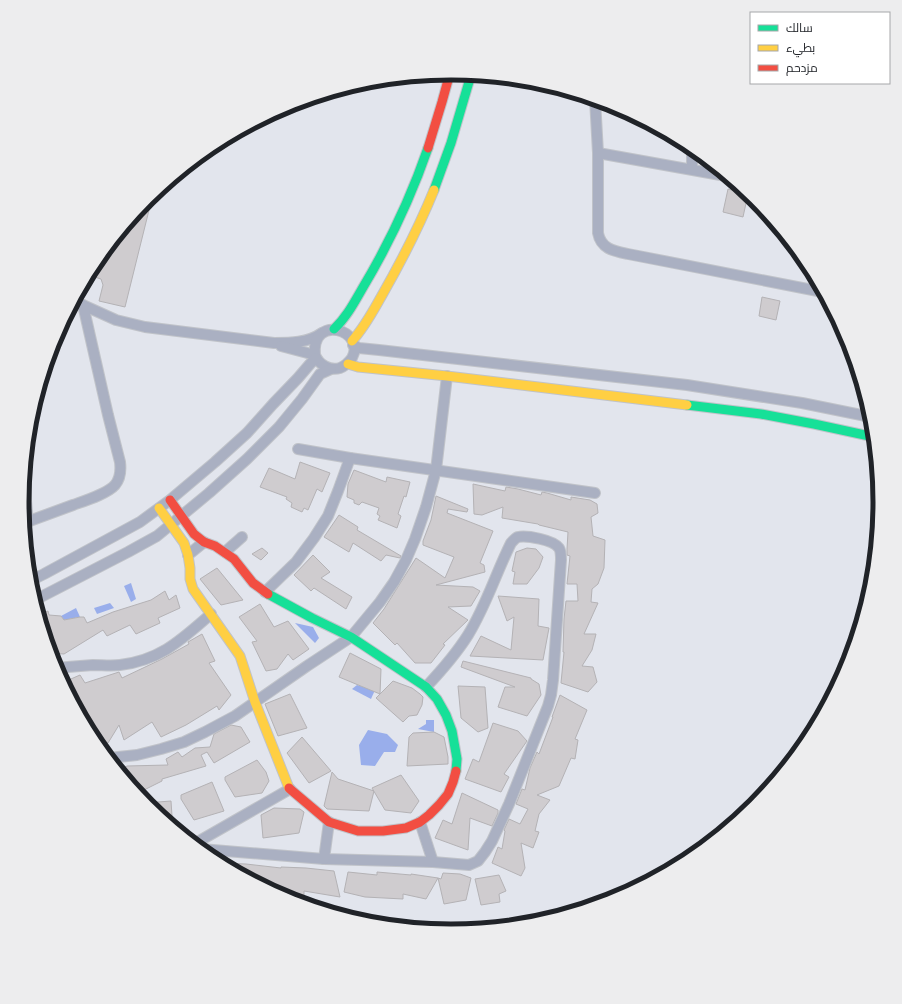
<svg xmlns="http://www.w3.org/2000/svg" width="902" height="1004" viewBox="0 0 902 1004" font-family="Commissioner,Cairo,sans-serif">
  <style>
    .water { fill: #99aeeb }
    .building { fill: #cfcccf; stroke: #b4b2b5 }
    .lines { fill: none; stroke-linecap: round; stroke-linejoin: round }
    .street-casing { stroke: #c0c3c9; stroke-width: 12 }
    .fast-casing { stroke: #c0c3c9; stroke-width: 11 }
    .slow-casing { stroke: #c0c3c9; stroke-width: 11 }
    .jam-casing { stroke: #c0c3c9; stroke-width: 11 }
    .street { stroke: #aab0c2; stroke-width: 10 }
    .fast { stroke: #16e098; stroke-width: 9 }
    .slow { stroke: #ffcf43; stroke-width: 9 }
    .jam { stroke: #f24e42; stroke-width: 9 }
    .rim { fill: none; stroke: #202328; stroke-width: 5 }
  </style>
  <rect width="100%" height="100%" fill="#e2e5ed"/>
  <g class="water">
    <path d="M131 583 136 599 131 602 124 586Z"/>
    <path d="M110 603 114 608 97 614 94 608Z"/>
    <path d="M76 608 80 617 64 620 61 616Z"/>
    <path d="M295 623 313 627 319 638 315 643Z"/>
    <path d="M357 685 375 690 371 699 352 689Z"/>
    <path d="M426 720H434V732L418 729 426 724Z"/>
    <path d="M368 730 387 734 398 745 395 752H384L375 766 361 765 359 745Z"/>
  </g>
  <g class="building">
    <path d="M728 189 748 194 743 217 723 212Z"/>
    <path d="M153 194 125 307 99 301 103 285 101 279 88 275 94 263 148 198Z"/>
    <path d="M762 297 780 301 776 320 759 316Z"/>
    <path d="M300 462 330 473 322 492 317 489 308 510 304 508 302 512 291 507 292 503 286 499 287 497 260 487 269 468 295 479Z"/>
    <path d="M354 470 386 482 387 477 410 482 406 497 404 496 398 514 401 516 397 528 378 520 380 516 377 514 379 508 362 502 359 505 354 503V500L347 497 348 484Z"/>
    <path d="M473 484 505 491 506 487 518 489 541 495 542 492 547 493 571 500V497L590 500 597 504 598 513 591 517 593 536 605 540 604 568 598 584 592 589 591 602 598 603 584 634H596L592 650 582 666 593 667 597 682 588 692 561 683 564 652H563L564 619 566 601H578L577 584H567L570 556 567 555V549L568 532 539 525 538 524 502 518 503 507 482 515 474 514Z"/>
    <path d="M436 496 468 509 467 512 448 509 447 513 493 531 480 563 484 565 485 572 436 585 473 587 480 591 471 606 448 607 468 620 443 644 445 645 431 663H415L397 643 395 645 373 623 384 609 416 558 445 578 454 557 423 545V541L431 520Z"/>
    <path d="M339 515 358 527 357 530 401 556 400 558 386 555 381 561 353 543 349 552 324 537Z"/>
    <path d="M262 548 268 553 261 560 252 554Z"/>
    <path d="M527 548 536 549 543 557 539 568 527 584H513L515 572 512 571 516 552Z"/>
    <path d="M313 555 330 572 321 578 352 597 346 609 314 588 311 591 294 575Z"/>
    <path d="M217 568 243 600 221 605 200 579Z"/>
    <path d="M165 591 169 600 176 595 180 608 158 618 160 623 136 634 130 625 107 636 103 630 64 654 51 653 39 615 48 611 49 615 61 616 64 620 80 617H84L87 623 113 612 151 600Z"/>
    <path d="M498 596 539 599 538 626 549 628 543 660 470 656 481 636 511 650 514 617 507 621Z"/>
    <path d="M260 604 274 627 288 621 309 649 293 660 288 654 277 669 266 671 252 642 257 641 239 617Z"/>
    <path d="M202 634 215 661 209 663 231 695 219 710 217 706 186 725 161 737 152 722 124 740 119 725 108 743 103 741 98 742 95 741 79 711H81L64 682 80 675 85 683 119 672 122 678 162 659 189 644 188 642Z"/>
    <path d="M350 653 381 669 380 694 393 681 412 688 420 694 423 697 422 705 417 715 409 716 403 722 376 698 380 694 339 677Z"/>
    <path d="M463 661 531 678V679L539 684 541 695 527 716 498 707 505 687H515L461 667Z"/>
    <path d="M458 686 485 687 488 728 478 732 461 718Z"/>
    <path d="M290 694 307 728 278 736 265 704Z"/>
    <path d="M560 695 587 710 575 739 578 740 575 759 571 758 559 786 537 795 550 800 539 814 535 831 539 832 533 848 521 843 525 868 521 876 492 863 498 847 502 849 505 831 504 830 509 819 520 824 528 809 516 804 522 789 525 790 530 768 537 752 539 754 553 717H552Z"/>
    <path d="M493 723 518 731 527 741 504 774 509 777 501 792 465 779 473 759 479 762Z"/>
    <path d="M231 725 241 727 250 742 214 763 207 752 201 755 206 766 162 779V781L138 793 123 775V768L127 766 168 765 166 759 178 752 182 757 195 748 210 747 214 734Z"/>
    <path d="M434 732 444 737 448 757V764L407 766 409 737 413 733Z"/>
    <path d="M302 737 331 771 309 783 287 753Z"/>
    <path d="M257 760 266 772 269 781 262 793 235 797 225 780V777Z"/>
    <path d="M332 772 338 779 374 791 369 811 327 809 324 806Z"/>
    <path d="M401 775 419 801 411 813 385 810 372 788Z"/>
    <path d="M212 782 224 811 194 820 181 799V795Z"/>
    <path d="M462 793 498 810V813L492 826 470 818 468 850 435 838 443 820 452 824Z"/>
    <path d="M171 801 172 816 169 823 145 803Z"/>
    <path d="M274 808 300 809 304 812 299 833 263 838 261 815Z"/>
    <path d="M221 863 246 864 281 868V867L306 868 334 871 340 897 304 891V896L273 891Z"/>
    <path d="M348 872 377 875V872L411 875V874L438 878 426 899 403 894V899L365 897 344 892Z"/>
    <path d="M443 873 460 874 471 878 466 900 444 904 438 878 441 879Z"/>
    <path d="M499 875 506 891 499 894 500 902 481 905 475 879Z"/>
  </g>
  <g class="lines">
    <g class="street-casing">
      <g id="street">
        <path d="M595 99 598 153V233C601 249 614 251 628 254L823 292"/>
        <path d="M692 147V169"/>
        <path d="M598 153 726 176"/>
        <path d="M74 301 116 320 145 327 274 343C290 343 308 343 322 333"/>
        <path d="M353 345 359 348 379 350 687 385 802 403 871 417"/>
        <path d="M281 346 315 355C319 365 330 371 340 368 345 366 349 362 352 358 367 330 311 313 315 355"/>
        <path d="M298 449 350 458 595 493"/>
        <path d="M24 479 28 522"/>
        <path d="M24 523C40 517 57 511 73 505 84 501 107 494 115 485 120 479 121 470 120 462L108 415 83 305"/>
        <path d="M225 552 242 537"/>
        <path d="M188 555 204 542"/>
        <path d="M30 581 44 574 140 522 170 500 215 462 247 433 273 404 298 378 310 364 316 358"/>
        <path d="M265 592 296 562 314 538 328 516 338 491 350 458"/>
        <path d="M35 600 128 552 157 536 209 493 247 459 279 427 302 399 320 374 331 369"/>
        <path d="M55 668C68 667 80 666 93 665 102 665 111 666 120 665 161 660 181 640 211 614"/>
        <path d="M109 758 137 755 161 749 184 742 205 732 235 716 307 666 351 637 380 602 394 582 406 560 415 539 426 507 436 470 447 376"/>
        <path d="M420 822 433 862"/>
        <path d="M194 844 290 789"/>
        <path d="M201 849 324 859 433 862 469 865 478 861 485 852 492 841 509 804 548 706 551 695 553 680 561 560C561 556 561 551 559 548 554 540 526 535 518 537 515 538 513 541 511 543 496 573 486 606 468 635 456 654 442 670 426 687"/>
        <path d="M324 859 329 822"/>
      </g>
    </g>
    <g class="fast-casing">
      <g id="fast">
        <path d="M434 190 451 143 471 75"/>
        <path d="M334 329C346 318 354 303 362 289 389 244 411 197 428 148"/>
        <path d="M687 405 761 414 814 424 874 437"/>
        <path d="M268 594 312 618 351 637 426 687 437 699 446 715 452 731 457 759 456 771"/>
      </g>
    </g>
    <g class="slow-casing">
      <g id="slow">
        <path d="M352 341C364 328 372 313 381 297 401 262 419 227 434 190"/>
        <path d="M348 364 358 367 447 376 687 405"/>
        <path d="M159 508 184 543 188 555 190 568V579L193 589 240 656 255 702 289 788"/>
      </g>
    </g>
    <g class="jam-casing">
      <g id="jam">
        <path d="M428 148 442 102 450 73"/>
        <path d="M170 500 194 534 204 542 215 546 234 559 253 583 268 594"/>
        <path d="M289 788 290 789 329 822 358 831H383L406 828 420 822 429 815 439 805 448 794 453 782 456 771"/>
      </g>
    </g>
    <use href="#street" class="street"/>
    <use href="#fast" class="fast"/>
    <use href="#slow" class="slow"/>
    <use href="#jam" class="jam"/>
  </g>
  <path d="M0 0H902V1004H0ZM29 502a422 422 0 1 1 844 0a422 422 0 1 1-844 0Z" fill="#ededee" fill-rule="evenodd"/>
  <path class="rim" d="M29 502a422 422 0 1 1 844 0a422 422 0 1 1-844 0Z"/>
  <rect x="750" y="12" width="140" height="72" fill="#ffffff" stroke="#a6a7a9"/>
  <rect x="758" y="25" width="20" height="6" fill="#16e098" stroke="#a6a7a9"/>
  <text x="786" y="32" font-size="12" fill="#202328">سالك</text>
  <rect x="758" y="45" width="20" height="6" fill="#ffcf43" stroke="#a6a7a9"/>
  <text x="786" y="52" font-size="12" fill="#202328">بطيء</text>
  <rect x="758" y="65" width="20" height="6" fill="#f24e42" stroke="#a6a7a9"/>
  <text x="786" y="72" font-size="12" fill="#202328">مزدحم</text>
</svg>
